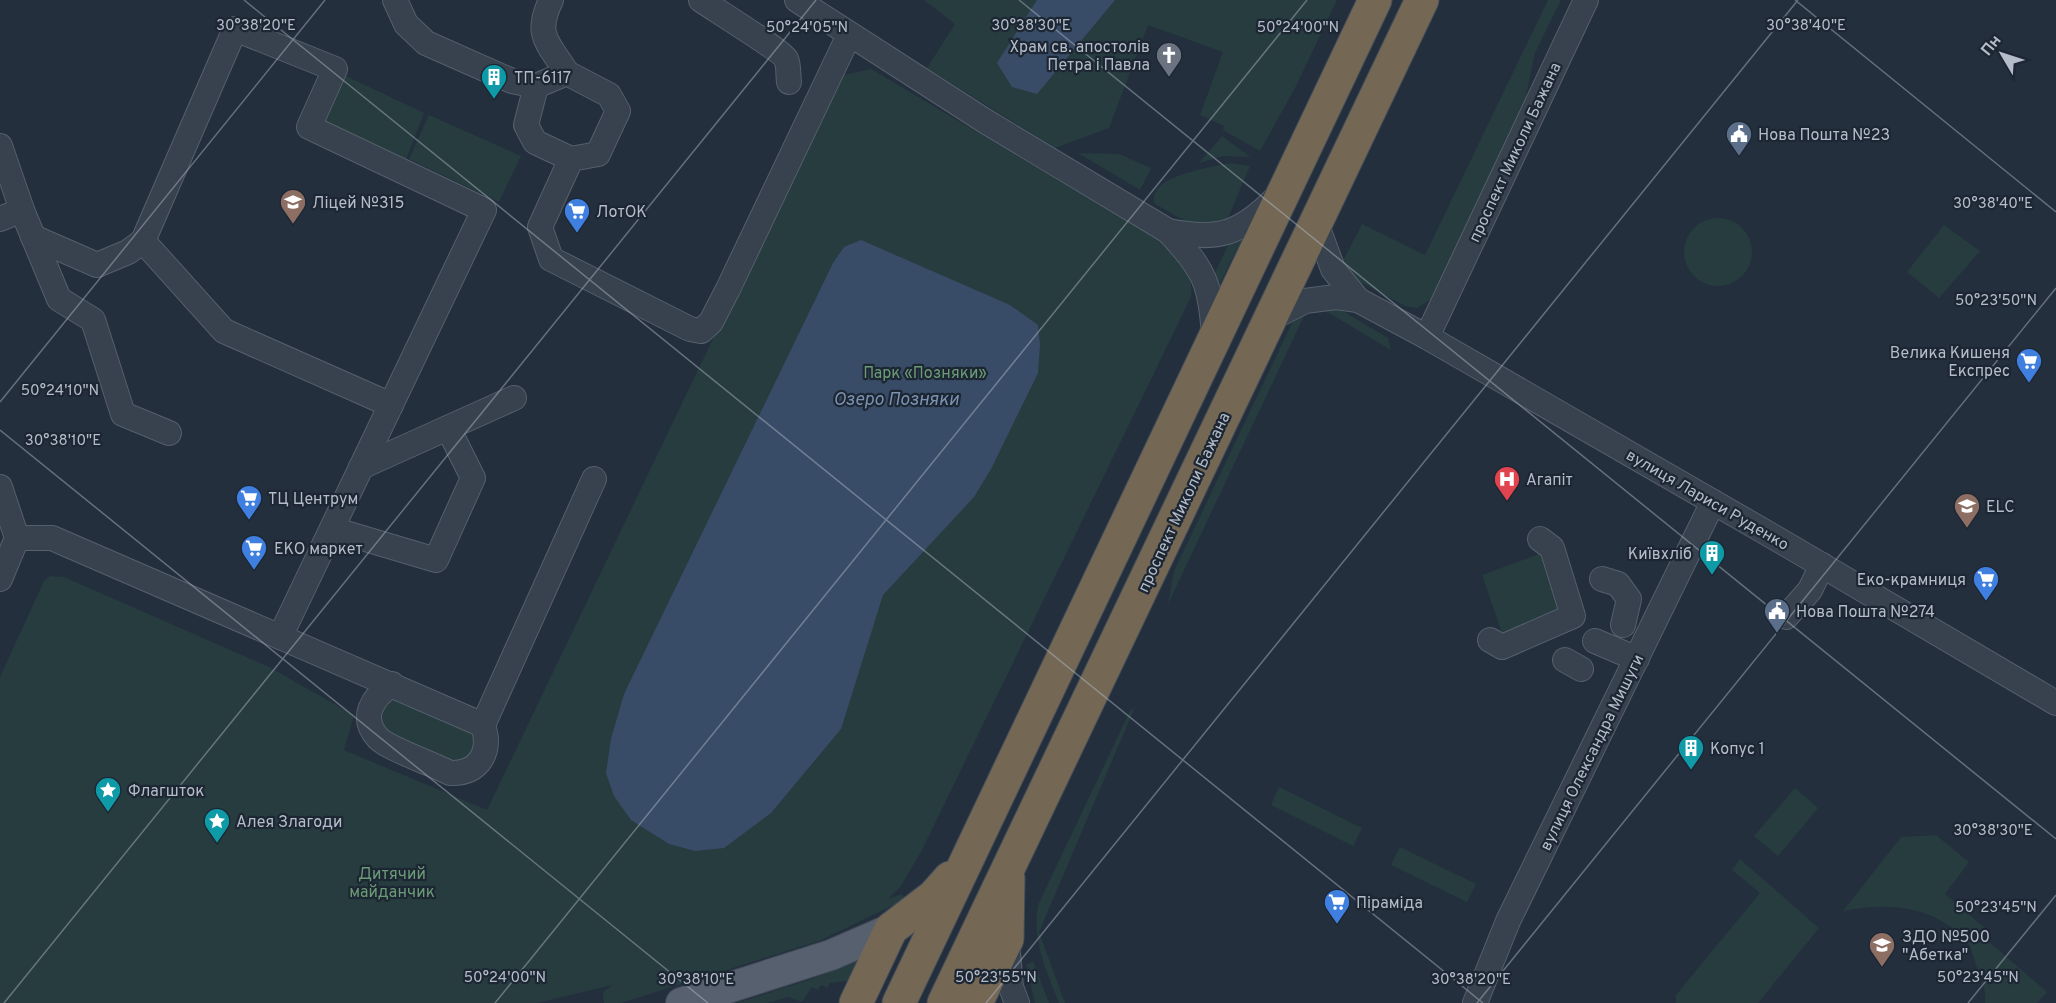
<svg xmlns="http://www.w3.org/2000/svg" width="2056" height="1003" viewBox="0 0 2056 1003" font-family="Overpass,sans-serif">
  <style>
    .green { fill: #263c3f }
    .water { fill: #394c67 }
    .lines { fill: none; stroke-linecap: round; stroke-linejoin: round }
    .minor-casing { stroke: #565f6c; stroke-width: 26 }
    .major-casing { stroke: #414a57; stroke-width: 32 }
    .highway-casing { stroke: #434c59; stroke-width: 35 }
    .minor { stroke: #38414e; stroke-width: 24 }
    .major { stroke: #56606e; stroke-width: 30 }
    .highway { stroke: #746855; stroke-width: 33 }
    .ticks { fill: none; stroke: #b4bcc9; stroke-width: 1.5; stroke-opacity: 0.45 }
    .labels { text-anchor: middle; stroke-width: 4.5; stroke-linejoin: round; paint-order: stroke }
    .poi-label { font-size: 16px; fill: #b4bcc9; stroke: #1d2633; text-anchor: start }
    .street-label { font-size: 16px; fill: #b4bcc9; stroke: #1d2633 }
    .park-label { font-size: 16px; fill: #6b9a76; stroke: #1d2633 }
    .water-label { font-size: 18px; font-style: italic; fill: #7c92b1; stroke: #1d2633 }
    .ticks-label { font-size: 15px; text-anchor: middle; fill: #b4bcc9; stroke: #1d2633; stroke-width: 4.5; stroke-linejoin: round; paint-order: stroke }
  </style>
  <rect width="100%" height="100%" fill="#242f3e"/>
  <g class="green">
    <path d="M924 0H1337L1296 86 1260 151 1223 130 1224 126 1200 115 1223 52 1148 25 1109 128 1055 148 927 68 955 24Z"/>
    <path d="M1548 0H1561L1535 53 1523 110 1433 298 1417 308 1405 306 1348 275 1343 261 1362 224 1425 255Z"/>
    <path d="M871 69 1164 243C1182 258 1194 273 1191 297L921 852 901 886 888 899 902 894 904 900 819 941 621 1003H604L603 992 612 985 537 1003H0V677L44 581 50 576 64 577 269 667 354 715 344 750 487 810 837 80 844 75Z"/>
    <path d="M344 75 424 113 405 162 325 122Z"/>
    <path d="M429 115 521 156 499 202 409 159Z"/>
    <path d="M1222 136 1250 157 1223 156 1199 163Z"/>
    <path d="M1078 153 1119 154 1151 168 1140 190Z"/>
    <path d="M1229 163 1250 166 1228 218C1207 238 1175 215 1155 204 1145 176 1210 168 1229 163Z"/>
    <circle cx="1718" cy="252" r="34"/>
    <path d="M1944 225 1980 251 1939 298 1907 272Z"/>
    <path d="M1246 231 1215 293 1212 279 1231 239Z"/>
    <path d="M1331 304 1388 338 1391 350 1322 309Z"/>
    <path d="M1306 312 1168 604 1174 571 1292 323 1297 316Z"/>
    <path d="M1544 552 1564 610 1502 633 1482 575Z"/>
    <path d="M403 694 479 737 477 753 452 765 389 735 381 727 376 706Z"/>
    <path d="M1135 707 1039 932 1065 1003H1059C1046 970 1032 941 1038 905L1130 711Z"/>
    <path d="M1279 787 1362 828 1353 846 1271 805Z"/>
    <path d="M1795 788 1818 808 1778 856 1754 836Z"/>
    <path d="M1936 835 1969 862 1945 894 1986 929 1981 935 2047 992 2037 1003H1985C1987 990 1981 979 1977 967 1974 960 1972 948 1967 942 1935 905 1888 902 1843 911L1901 837Z"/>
    <path d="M1400 847 1476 884 1467 902 1391 865Z"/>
    <path d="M1740 859 1819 928 1758 1003H1676V995L1760 893 1732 870Z"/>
    <path d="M868 957 855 980 830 983 827 988 821 985 818 990 812 987 802 1002 789 997 767 1003H737L809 980Z"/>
    <path d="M1033 961 1049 1003H1035L1026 965Z"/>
  </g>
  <g class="water">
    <path d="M1037 0H1115L1037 94 1012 87 997 63Z"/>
    <path d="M861 240 1010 305 1038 325 1040 345 1038 373 991 469 974 497 883 595 841 729 771 813 724 848 695 851 669 844 631 820 614 796 606 773 611 739 624 694 833 263 844 247Z"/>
  </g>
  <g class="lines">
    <g class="minor-casing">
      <g id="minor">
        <path d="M395 0 406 24 426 43 512 81 536 86 567 73C548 42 534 36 551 0"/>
        <path d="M701 0C714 9 782 51 786 59 789 65 788 75 789 82"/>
        <path d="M797 0 985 121 1168 231C1205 270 1211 284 1214 338"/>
        <path d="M567 73 609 95 618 111 598 154 571 159 540 227 551 259 690 329 701 331 711 322 728 289 849 35"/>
        <path d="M536 86 526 125 535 142 571 159"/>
        <path d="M0 146 22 210 59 299 93 320 123 414 169 433"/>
        <path d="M0 219 22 210"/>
        <path d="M1316 223 1333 269 1358 300"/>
        <path d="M1168 231C1219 241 1240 234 1276 198"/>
        <path d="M33 237 97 265 128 252 143 241 235 29 335 69 309 127 484 210 280 637"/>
        <path d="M143 241 224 331 391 405"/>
        <path d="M1270 319 1305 301 1336 297 1358 300 1427 337 1772 536 2056 703"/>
        <path d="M1427 337 1586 0"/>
        <path d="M361 467 514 398"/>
        <path d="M0 487 17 538 0 579"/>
        <path d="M332 529 436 560 473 478 448 428"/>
        <path d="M17 538H52L483 725"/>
        <path d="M1602 579 1618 584 1629 599 1623 625"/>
        <path d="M1786 617 1810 590 1822 565"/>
        <path d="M1490 640 1502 647 1573 616 1552 548 1540 539"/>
        <path d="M1595 641 1637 659"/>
        <path d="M1565 660 1581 669"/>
        <path d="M392 684C373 697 359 717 378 738 387 748 435 765 450 773 479 774 492 752 483 725L594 479"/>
        <path d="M1007 941 1011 987 1017 1003"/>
        <path d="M1475 1003 1508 921 1713 502"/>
      </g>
    </g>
    <g class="major-casing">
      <path id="major" d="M681 1003 831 955 891 929"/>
    </g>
    <g class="highway-casing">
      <g id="highway">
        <path d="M856 1003 891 929 934 896 950 878"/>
        <path d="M899 1003 1375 0"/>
        <path d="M944 1003 1422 0"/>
        <path d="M976 1003 1007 939 1008 878"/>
      </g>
    </g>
    <use href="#minor" class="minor"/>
    <use href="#major" class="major"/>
    <use href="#highway" class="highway"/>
  </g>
  <path class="ticks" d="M244 0 1483 1003M1019 0 2056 839M1795 0 2056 212M0 402 325 0M0 430 708 1003M4 1003 816 0M495 1003 1307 0M986 1003 1798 0M1477 1003 2056 288M1968 1003 2056 895"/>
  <defs>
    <g id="church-pin" transform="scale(1.35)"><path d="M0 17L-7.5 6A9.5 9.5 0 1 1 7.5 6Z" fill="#6b7280" stroke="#1d2633"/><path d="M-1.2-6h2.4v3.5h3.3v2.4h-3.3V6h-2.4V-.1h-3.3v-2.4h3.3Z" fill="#fff"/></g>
    <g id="building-pin" transform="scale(1.35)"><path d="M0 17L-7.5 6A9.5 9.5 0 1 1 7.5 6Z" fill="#0f9aa8" stroke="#1d2633"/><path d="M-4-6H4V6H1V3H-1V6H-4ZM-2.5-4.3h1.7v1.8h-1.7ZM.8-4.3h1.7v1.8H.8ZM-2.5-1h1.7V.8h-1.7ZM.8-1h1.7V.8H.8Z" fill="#fff"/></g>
    <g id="civic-pin" transform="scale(1.35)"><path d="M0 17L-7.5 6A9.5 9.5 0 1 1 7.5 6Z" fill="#5c6f8a" stroke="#1d2633"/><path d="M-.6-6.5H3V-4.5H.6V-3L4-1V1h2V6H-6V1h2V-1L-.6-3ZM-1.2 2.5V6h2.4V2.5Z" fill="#fff"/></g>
    <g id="school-pin" transform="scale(1.35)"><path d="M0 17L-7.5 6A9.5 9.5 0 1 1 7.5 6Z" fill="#8d6e63" stroke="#1d2633"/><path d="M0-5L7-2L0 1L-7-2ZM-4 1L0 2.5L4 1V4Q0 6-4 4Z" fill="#fff"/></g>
    <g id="supermarket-pin" transform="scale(1.35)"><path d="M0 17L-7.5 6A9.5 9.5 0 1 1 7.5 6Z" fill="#3f7fe0" stroke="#1d2633"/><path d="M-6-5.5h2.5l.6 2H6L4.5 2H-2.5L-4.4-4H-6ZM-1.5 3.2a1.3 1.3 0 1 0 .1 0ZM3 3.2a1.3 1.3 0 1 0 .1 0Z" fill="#fff"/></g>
    <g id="hospital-pin" transform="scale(1.35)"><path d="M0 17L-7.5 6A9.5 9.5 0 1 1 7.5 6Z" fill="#e0444e" stroke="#1d2633"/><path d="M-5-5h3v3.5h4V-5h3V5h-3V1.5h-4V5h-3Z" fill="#fff"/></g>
    <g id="sight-pin" transform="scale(1.35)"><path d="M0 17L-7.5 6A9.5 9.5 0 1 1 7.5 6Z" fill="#0f9aa8" stroke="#1d2633"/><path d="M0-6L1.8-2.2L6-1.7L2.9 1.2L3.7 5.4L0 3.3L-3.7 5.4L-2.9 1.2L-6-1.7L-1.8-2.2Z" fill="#fff"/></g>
  </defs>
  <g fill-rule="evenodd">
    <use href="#church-pin" x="1169" y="55"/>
    <use href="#building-pin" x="494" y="77"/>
    <use href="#civic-pin" x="1739" y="134"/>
    <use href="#school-pin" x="293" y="202"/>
    <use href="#supermarket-pin" x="577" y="211"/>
    <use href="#supermarket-pin" x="2029" y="361"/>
    <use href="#hospital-pin" x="1507" y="479"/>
    <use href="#supermarket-pin" x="249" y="498"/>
    <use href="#school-pin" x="1967" y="506"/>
    <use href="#supermarket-pin" x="254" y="548"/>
    <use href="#building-pin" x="1712" y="553"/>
    <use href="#supermarket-pin" x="1986" y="579"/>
    <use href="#civic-pin" x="1777" y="611"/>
    <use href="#building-pin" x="1691" y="748"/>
    <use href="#sight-pin" x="108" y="790"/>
    <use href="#sight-pin" x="217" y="821"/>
    <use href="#supermarket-pin" x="1337" y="902"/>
    <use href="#school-pin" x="1882" y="945"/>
  </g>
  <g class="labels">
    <g class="poi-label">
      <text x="1150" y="52" text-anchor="end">Храм св. апостолів<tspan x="1150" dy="18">Петра і Павла</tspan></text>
      <text x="514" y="83">ТП-6117</text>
      <text x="1758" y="140">Нова Пошта №23</text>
      <text x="312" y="208">Ліцей №315</text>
      <text x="596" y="217">ЛотОК</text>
      <text x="2010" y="358" text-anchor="end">Велика Кишеня<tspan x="2010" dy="18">Експрес</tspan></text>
      <text x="1526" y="485">Агапіт</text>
      <text x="268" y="504">ТЦ Центрум</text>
      <text x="1986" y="512">ELC</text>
      <text x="274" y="554">ЕКО маркет</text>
      <text x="1692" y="559" text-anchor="end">Київхліб</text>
      <text x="1966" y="585" text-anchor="end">Еко-крамниця</text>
      <text x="1796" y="617">Нова Пошта №274</text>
      <text x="1710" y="754">Копус 1</text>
      <text x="128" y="796">Флагшток</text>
      <text x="236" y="827">Алея Злагоди</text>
      <text x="1356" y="908">Піраміда</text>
      <text x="1902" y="942">ЗДО №500<tspan x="1902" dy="18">"Абетка"</tspan></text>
    </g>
    <g class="street-label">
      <text transform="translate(1514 152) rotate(-65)" y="6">проспект Миколи Бажана</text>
      <text transform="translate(1708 499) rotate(30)" y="6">вулиця Лариси Руденко</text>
      <text transform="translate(1183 502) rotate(-65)" y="6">проспект Миколи Бажана</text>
      <text transform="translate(1591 752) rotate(-64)" y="6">вулиця Олександра Мишуги</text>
    </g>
    <g class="park-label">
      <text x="925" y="378">Парк «Позняки»</text>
      <text x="392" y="879">Дитячий<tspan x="392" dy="18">майданчик</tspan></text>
    </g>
    <g class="water-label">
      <text x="896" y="405">Озеро Позняки</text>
    </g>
  </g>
  <g class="ticks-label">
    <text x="1806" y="30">30°38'40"E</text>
    <text x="256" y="30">30°38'20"E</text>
    <text x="1031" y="30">30°38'30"E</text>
    <text x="807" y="32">50°24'05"N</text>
    <text x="1298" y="32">50°24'00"N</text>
    <text x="1993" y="208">30°38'40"E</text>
    <text x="1996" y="305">50°23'50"N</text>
    <text x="60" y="395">50°24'10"N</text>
    <text x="63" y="445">30°38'10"E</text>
    <text x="1993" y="835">30°38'30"E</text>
    <text x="1996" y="912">50°23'45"N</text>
    <text x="505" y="982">50°24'00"N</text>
    <text x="996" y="982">50°23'55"N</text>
    <text x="1978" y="982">50°23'45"N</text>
    <text x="696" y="984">30°38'10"E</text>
    <text x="1471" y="984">30°38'20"E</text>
  </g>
  <g transform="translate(2002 54) rotate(309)" stroke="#1d2633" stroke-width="4.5" paint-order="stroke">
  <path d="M0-4.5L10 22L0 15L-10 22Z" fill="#b4bcc9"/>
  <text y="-9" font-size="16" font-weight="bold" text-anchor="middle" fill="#b4bcc9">Пн</text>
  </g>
</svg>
